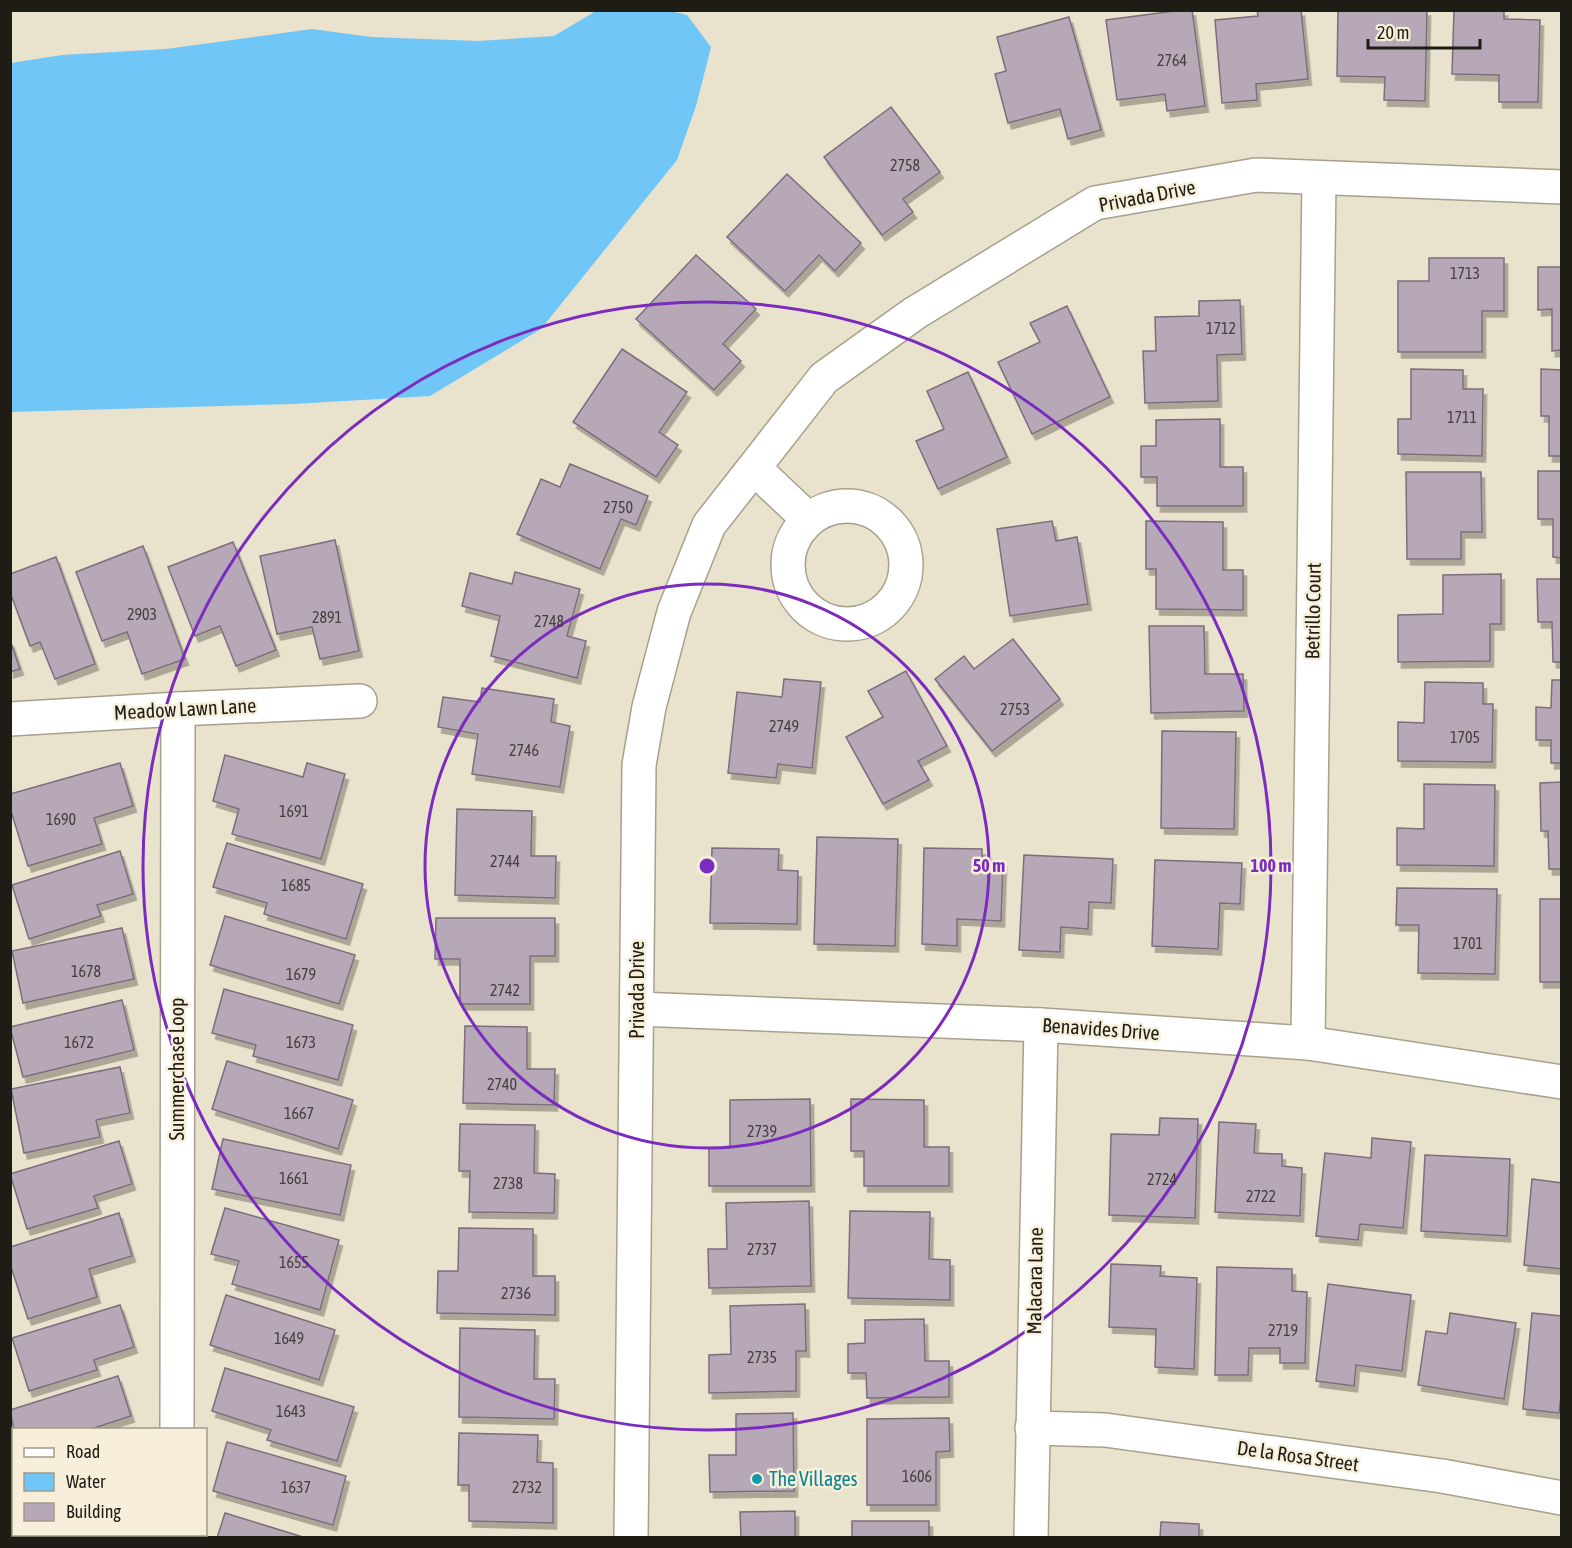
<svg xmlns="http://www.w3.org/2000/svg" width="1572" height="1548" viewBox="0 0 1572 1548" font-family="'Asap Condensed',sans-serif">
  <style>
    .water { fill: #6fc6f7 }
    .building { fill: #b7a8b8; stroke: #7c6e7d; stroke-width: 1.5; filter: url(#shadow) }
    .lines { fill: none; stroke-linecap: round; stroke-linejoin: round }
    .minor-casing { stroke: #a7a08c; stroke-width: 36 }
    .minor { stroke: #fff; stroke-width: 33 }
    .ring { fill: none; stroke: #7b2cbf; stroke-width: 3 }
    .culture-dot { fill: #0f9aa8; stroke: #f7efda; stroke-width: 2 }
    .labels { text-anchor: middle; stroke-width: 5; stroke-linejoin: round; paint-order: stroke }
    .number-label { font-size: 16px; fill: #453f3e }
    .street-label { font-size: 20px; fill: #1f1c15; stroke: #f7efda }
    .culture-label { font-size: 20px; fill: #0d838f; stroke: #f7efda; text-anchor: start }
    .centre { fill: #7b2cbf; stroke: #f7efda; stroke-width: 3 }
    .ring-label { font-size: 18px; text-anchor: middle; font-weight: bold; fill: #7b2cbf; stroke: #f7efda; stroke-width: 5; stroke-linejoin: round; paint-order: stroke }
  </style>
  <defs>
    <filter id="shadow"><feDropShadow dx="3.5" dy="6" stdDeviation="0" flood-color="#0004"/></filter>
  </defs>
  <rect width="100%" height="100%" fill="#e9e2cd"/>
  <path class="water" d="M596 11H671L687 15 711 47 696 106 677 160 541 329 430 396 293 404 11 412V63L62 55 166 49 312 29 371 37 478 41 554 36Z"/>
  <g class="building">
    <path d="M1182 10H1192L1205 106 1167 111 1165 94 1117 100 1106 20Z"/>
    <path d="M1257 10H1301L1308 79 1256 84 1257 100 1222 103 1215 20 1258 16Z"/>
    <path d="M1338 10H1427L1425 101 1384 100 1385 77 1337 76Z"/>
    <path d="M1454 10H1504V19L1540 20 1538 102H1499V75L1452 74Z"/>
    <path d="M1069 17 1101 130 1068 139 1060 109 1008 123 995 74 1006 71 997 37Z"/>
    <path d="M891 107 940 172 903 199 913 212 882 235 824 157Z"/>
    <path d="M787 174 861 243 835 271 819 255 785 291 727 237Z"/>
    <path d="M696 255 756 309 723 344 741 361 714 390 636 319Z"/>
    <path d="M1429 258H1504V311H1482V352H1398V281H1429Z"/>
    <path d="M1538 267H1562V350L1552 351V309L1538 310Z"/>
    <path d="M1240 300 1242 354 1217 355 1218 401 1145 403 1143 351H1156L1155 317 1199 316V301Z"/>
    <path d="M1067 306 1110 397 1032 434 998 362 1040 342 1030 323Z"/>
    <path d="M622 349 687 392 659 432 678 445 656 477 573 422Z"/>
    <path d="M1411 369 1463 370V389H1483L1482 456 1398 454V419H1411Z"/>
    <path d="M1541 369 1562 370V456H1549V416H1541Z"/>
    <path d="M968 372 1007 457 938 489 916 441 944 429 927 391Z"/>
    <path d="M1220 419V467H1243V506H1157V477H1141V446H1156V420Z"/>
    <path d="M570 464 648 496 636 525 621 519 600 569 517 534 541 479 560 487Z"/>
    <path d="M1538 471H1562V558L1553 557V519H1538Z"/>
    <path d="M1406 472H1481L1482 532H1461V559H1407Z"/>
    <path d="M1052 521 1056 541 1077 537 1088 604 1010 616 997 529Z"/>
    <path d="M1146 521 1223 522V570H1243V610L1156 609V569H1146Z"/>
    <path d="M335 540 359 651 320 659 312 627 277 634 260 556Z"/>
    <path d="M233 542 276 650 236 666 220 626 195 636 168 567Z"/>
    <path d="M143 546 185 659 142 674 127 632 102 641 76 572Z"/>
    <path d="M56 557 95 664 55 679 40 642 30 646 10 592V574Z"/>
    <path d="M515 572 580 589 567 636 586 641 577 678 491 656 500 616 462 606 470 573 512 584Z"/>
    <path d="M1501 574V624H1490V661L1398 662V615L1443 614V575Z"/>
    <path d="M1537 579H1562V662H1553L1552 622H1538Z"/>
    <path d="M1149 626H1204L1205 674H1243L1244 711 1151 713Z"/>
    <path d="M1013 639 1060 699 992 751 935 679 964 656 974 669Z"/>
    <path d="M10 640 20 669 10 672Z"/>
    <path d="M906 671 947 746 918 761 929 780 883 804 846 737 883 717 868 691Z"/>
    <path d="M784 679 821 682 812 768 778 764 776 778 728 773 737 692 782 697Z"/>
    <path d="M1552 680H1562V763H1551V740H1536V707L1551 708Z"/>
    <path d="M1425 682 1483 683V704H1493L1492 762 1398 761V722L1424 723Z"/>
    <path d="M482 688 554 699 551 722 570 726 560 787 472 774 478 734 438 727 443 697 480 702Z"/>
    <path d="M1162 731 1236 732 1234 829 1161 828Z"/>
    <path d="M225 755 303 777 307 763 345 774 321 859 232 834 239 809 213 801Z"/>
    <path d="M120 763 133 806 94 818 102 844 28 866 10 808V794Z"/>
    <path d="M1562 782V869H1549L1548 831H1541L1540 783Z"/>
    <path d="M1424 784 1495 785 1494 866 1397 865V828L1424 829Z"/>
    <path d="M457 809 532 811 531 856H556L555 898 455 895Z"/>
    <path d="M817 837 898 839 895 946 814 944Z"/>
    <path d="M227 843 363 884 346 939 264 914 267 903 213 887Z"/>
    <path d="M712 848 779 849 778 870 798 871 797 924 710 923Z"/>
    <path d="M924 848 982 849V860L1003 861 1001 921 957 919V946L922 944Z"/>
    <path d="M120 851 133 894 97 905 101 916 29 939 12 885Z"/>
    <path d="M1024 855 1113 859 1111 903 1089 902 1088 929 1061 927 1060 952 1019 950Z"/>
    <path d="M1155 860 1242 863 1240 904 1220 903 1218 949 1152 946Z"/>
    <path d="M1397 888 1497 889 1495 974 1418 973 1419 925H1396Z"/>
    <rect x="1540" y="899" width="22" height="83"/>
    <path d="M225 916 355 955 339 1004 210 965Z"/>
    <path d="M436 918H555V956H530V1004H460V959H435Z"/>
    <path d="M122 928 134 979 23 1003 12 951Z"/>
    <path d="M224 989 353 1025 338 1080 253 1056 256 1045 212 1033Z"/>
    <path d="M122 1000 134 1050 23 1077 10 1027Z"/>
    <path d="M465 1026 527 1027V1069H555L554 1105 463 1103Z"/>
    <path d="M227 1061 353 1100 338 1149 212 1109Z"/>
    <path d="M120 1067 130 1113 96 1120 100 1137 24 1153 11 1089Z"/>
    <path d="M810 1099 811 1186H709V1148H730V1100Z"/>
    <path d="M851 1099 924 1100V1147H949V1186H864V1151H851Z"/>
    <path d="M1160 1118 1198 1119 1195 1218 1109 1215 1111 1134 1159 1135Z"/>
    <path d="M1219 1122 1256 1124 1254 1153 1282 1154V1166L1302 1168 1300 1216 1215 1212Z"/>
    <path d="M460 1124 535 1125 534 1173 555 1174 554 1213 469 1212 470 1171H459Z"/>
    <path d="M1372 1138 1411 1142 1403 1228 1360 1224 1358 1240 1316 1236 1325 1153 1371 1158Z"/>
    <path d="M223 1139 351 1165 340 1215 212 1189Z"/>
    <path d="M119 1141 132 1184 94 1196 98 1208 27 1229 10 1174Z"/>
    <path d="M1425 1155 1510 1159 1507 1236 1421 1231Z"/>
    <path d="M1532 1179 1562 1183V1269L1524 1265Z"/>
    <path d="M809 1201 811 1286 709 1288 708 1249H727L726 1203Z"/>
    <path d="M225 1208 339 1240 320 1310 232 1284 239 1261 211 1254Z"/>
    <path d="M850 1211 930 1212 929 1259 950 1260V1300L848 1298Z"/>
    <path d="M119 1213 132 1256 89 1269 97 1297 28 1319 10 1264V1247Z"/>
    <path d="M459 1228 533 1229V1276H555V1315L437 1313 438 1271H458Z"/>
    <path d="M1111 1264 1161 1266 1160 1276 1197 1278 1194 1369 1155 1367 1156 1329 1109 1327Z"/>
    <path d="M1217 1267 1292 1269V1291L1307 1292 1305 1363H1280V1348H1249L1248 1375H1215Z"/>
    <path d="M1328 1284 1411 1295 1402 1371 1356 1365 1354 1386 1316 1381Z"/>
    <path d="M226 1295 335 1330 319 1380 210 1345Z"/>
    <path d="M805 1304 806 1351H796V1391L709 1393V1355L731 1354 730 1306Z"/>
    <path d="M120 1305 134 1347 94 1360 97 1370 29 1391 12 1338Z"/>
    <path d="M1450 1313 1516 1323 1504 1399 1418 1385 1426 1331 1447 1334Z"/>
    <path d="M1532 1313 1562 1316V1387L1559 1413 1523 1409Z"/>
    <path d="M924 1319 925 1361H949V1397L867 1398 866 1373H848V1344L865 1343V1320Z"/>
    <path d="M460 1328 535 1330 534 1379H555L554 1419 459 1417Z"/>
    <path d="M225 1368 354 1407 337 1461 267 1440 271 1430 212 1411Z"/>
    <path d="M118 1376 131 1416 94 1428 95 1430H14L10 1410Z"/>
    <path d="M793 1413 794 1491 710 1492 709 1455H736V1414Z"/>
    <path d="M949 1418 950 1451 936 1452V1505H867V1419Z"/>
    <path d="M459 1433 538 1435 537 1462 553 1463V1523L469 1521V1485H458Z"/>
    <path d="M227 1442 346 1476 333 1525 213 1491Z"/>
    <path d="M795 1511V1538H741L740 1512Z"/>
    <path d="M225 1513 306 1538H217Z"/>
    <rect x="852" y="1521" width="77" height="17"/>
    <path d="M1161 1522 1199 1524V1538H1160Z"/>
    <path d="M74 1534H120L121 1538H65Z"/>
  </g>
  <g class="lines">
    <g class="minor-casing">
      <g id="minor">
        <path d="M754 468 808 519"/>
        <circle cx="847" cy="565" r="59"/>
        <path d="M10 719 178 709 360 701"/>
        <path d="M637 1009 1041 1025 1308 1043 1562 1082"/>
        <path d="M1308 1043 1319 178"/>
        <path d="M1032 1428 1105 1430 1442 1476 1562 1498"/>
        <path d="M177 1430 178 709"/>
        <path d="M176 1538 177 1534"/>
        <path d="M631 1538 639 765 649 707 674 612 709 525 824 378 915 313 1095 203 1256 175 1562 187"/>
        <path d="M1031 1538 1041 1025"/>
      </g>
    </g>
    <use href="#minor" class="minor"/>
  </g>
  <g class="ring">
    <circle cx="707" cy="866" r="282"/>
    <circle cx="707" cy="866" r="564"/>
  </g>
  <circle class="culture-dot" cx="757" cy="1479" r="6"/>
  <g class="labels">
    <g class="number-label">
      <text x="1172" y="66">2764</text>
      <text x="905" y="171">2758</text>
      <text x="1465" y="279">1713</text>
      <text x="1221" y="334">1712</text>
      <text x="1462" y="423">1711</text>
      <text x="618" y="513">2750</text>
      <text x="142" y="620">2903</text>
      <text x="327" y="623">2891</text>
      <text x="549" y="627">2748</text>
      <text x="1015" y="715">2753</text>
      <text x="784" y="732">2749</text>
      <text x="1465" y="743">1705</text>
      <text x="524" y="756">2746</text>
      <text x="294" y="817">1691</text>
      <text x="61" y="825">1690</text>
      <text x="505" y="867">2744</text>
      <text x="296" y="891">1685</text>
      <text x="1468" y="949">1701</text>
      <text x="86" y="977">1678</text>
      <text x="301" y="980">1679</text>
      <text x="505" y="996">2742</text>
      <text x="79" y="1048">1672</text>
      <text x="301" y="1048">1673</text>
      <text x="502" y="1090">2740</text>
      <text x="299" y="1119">1667</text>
      <text x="762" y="1137">2739</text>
      <text x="294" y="1184">1661</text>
      <text x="1162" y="1185">2724</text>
      <text x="508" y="1189">2738</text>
      <text x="1261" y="1202">2722</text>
      <text x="762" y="1255">2737</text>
      <text x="294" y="1268">1655</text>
      <text x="516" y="1299">2736</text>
      <text x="1283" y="1336">2719</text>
      <text x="289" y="1344">1649</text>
      <text x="762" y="1363">2735</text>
      <text x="291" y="1417">1643</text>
      <text x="917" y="1482">1606</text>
      <text x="296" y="1493">1637</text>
      <text x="527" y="1493">2732</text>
    </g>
    <g class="street-label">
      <text transform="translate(1147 196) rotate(-11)" y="7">Privada Drive</text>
      <text transform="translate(1313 611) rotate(-89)" y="7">Betrillo Court</text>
      <text transform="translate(185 709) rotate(-3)" y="7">Meadow Lawn Lane</text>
      <text transform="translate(637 990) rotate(-90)" y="7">Privada Drive</text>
      <text transform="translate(1101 1029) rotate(4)" y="7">Benavides Drive</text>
      <text transform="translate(177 1069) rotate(-90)" y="7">Summerchase Loop</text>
      <text transform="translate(1035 1281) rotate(-89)" y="7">Malacara Lane</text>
      <text transform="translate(1298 1456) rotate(8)" y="7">De la Rosa Street</text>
    </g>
    <g class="culture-label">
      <text x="769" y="1486">The Villages</text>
    </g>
  </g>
  <circle cx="707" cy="866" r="9" class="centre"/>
  <g class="ring-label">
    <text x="989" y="872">50 m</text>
    <text x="1271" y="872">100 m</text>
  </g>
  <rect width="1572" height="1548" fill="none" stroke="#1f1c15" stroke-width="24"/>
  <rect x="12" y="1428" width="195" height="108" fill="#f7efda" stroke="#a19b8b" stroke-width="1.5"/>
  <rect x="24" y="1448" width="30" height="9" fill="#ffffff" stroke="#a19b8b" stroke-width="1.5"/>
  <text x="66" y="1458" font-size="18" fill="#1f1c15">Road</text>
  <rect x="24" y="1473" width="30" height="18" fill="#6fc6f7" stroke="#a19b8b" stroke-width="1.5"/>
  <text x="66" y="1488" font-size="18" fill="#1f1c15">Water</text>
  <rect x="24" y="1503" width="30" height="18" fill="#b7a8b8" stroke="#a19b8b" stroke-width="1.5"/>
  <text x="66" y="1518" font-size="18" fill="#1f1c15">Building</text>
  <path d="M1368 39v9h112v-9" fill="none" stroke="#1f1c15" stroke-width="3"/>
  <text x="1377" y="39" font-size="18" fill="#1f1c15" stroke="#f7efda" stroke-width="4.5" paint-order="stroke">20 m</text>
</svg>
